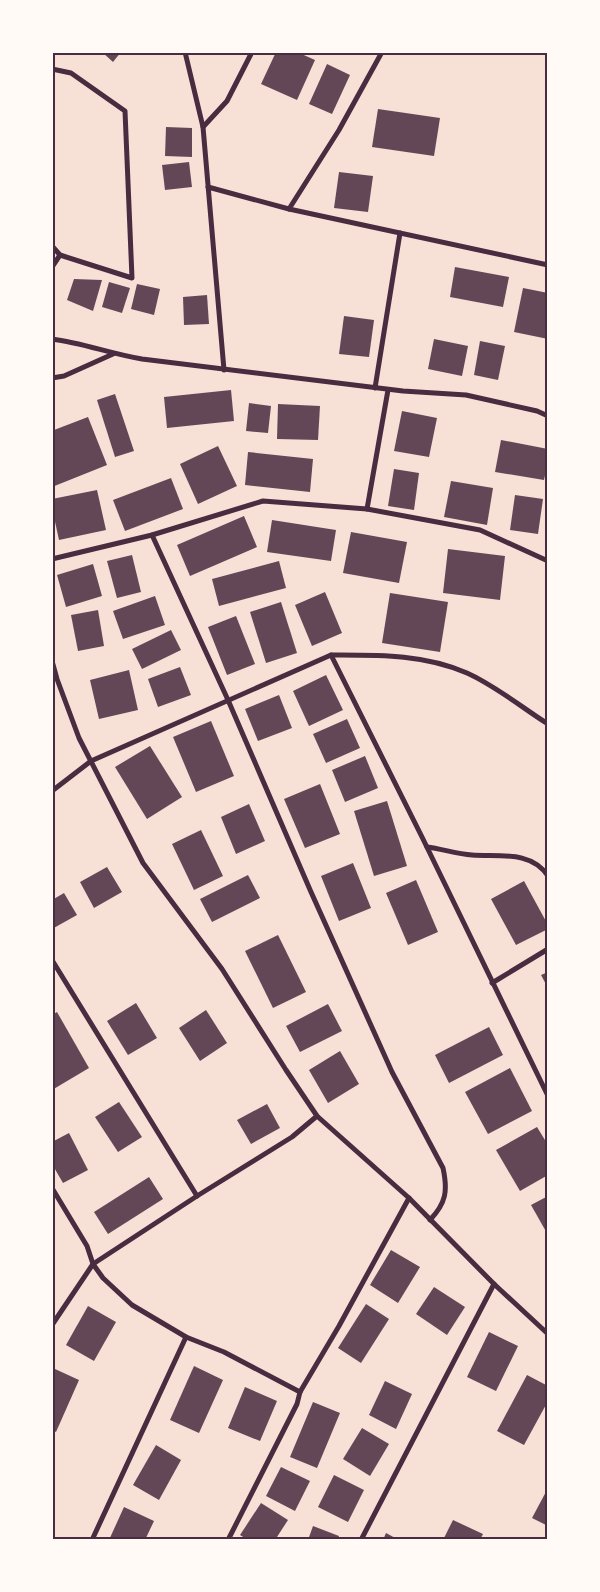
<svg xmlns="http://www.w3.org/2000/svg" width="600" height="1592" viewBox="0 0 600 1592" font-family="'Roboto Serif',serif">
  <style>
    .building { fill: #644757 }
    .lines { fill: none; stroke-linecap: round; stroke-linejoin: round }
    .minor { stroke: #4a2c40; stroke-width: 5 }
    .neatline { fill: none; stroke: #4a2c40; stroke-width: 2 }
  </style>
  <rect width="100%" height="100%" fill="#f7e1d7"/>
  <g class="building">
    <path d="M102 52H121L113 62Z"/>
    <path d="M276 52H297L315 60 297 100 261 84Z"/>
    <path d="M327 64 350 75 332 114 309 104Z"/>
    <path d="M378 109 440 118 434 156 372 147Z"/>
    <path d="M166 127 192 128V157L165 156Z"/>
    <path d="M189 162 192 187 165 190 162 165Z"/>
    <path d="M339 172 373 176 368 212 334 208Z"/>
    <path d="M455 267 509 277 503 307 450 297Z"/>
    <path d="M74 279 102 280 93 311 67 300Z"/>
    <path d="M109 282 130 288 122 313 102 307Z"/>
    <path d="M137 284 160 289 154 315 131 309Z"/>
    <path d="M523 288 548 293V339L514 332Z"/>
    <path d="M207 295 209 324 184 325 183 297Z"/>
    <path d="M344 316 374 320 369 357 339 354Z"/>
    <path d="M434 339 468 346 462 376 428 369Z"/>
    <path d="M480 341 505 346 498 380 474 375Z"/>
    <path d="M231 390 234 421 167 428 164 397Z"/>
    <path d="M115 394 134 451 115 457 97 400Z"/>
    <path d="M249 403 271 406 268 433 246 431Z"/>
    <path d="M278 404 320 406 318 440 277 439Z"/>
    <path d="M402 411 437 418 429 457 394 451Z"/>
    <path d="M88 417 107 465 52 487 54 430Z"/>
    <path d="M501 440 548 449V462L544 480 495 472Z"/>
    <path d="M218 446 237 486 198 504 180 464Z"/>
    <path d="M248 452 313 459 310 492 245 485Z"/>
    <path d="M394 469 419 473 414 510 388 506Z"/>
    <path d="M171 478 183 509 125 531 113 500Z"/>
    <path d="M451 481 493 488 487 525 444 517Z"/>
    <path d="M97 490 106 530 59 540 52 508V499Z"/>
    <path d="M515 495 543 499 538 534 510 530Z"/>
    <path d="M244 516 257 547 190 576 177 545Z"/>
    <path d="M272 520 336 530 331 561 267 552Z"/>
    <path d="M351 532 407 542 399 583 343 573Z"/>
    <path d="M448 549 505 556 500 600 443 593Z"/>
    <path d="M132 555 141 592 117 598 107 561Z"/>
    <path d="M279 561 286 588 219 606 212 579Z"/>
    <path d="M93 564 102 596 66 607 57 575Z"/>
    <path d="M325 592 342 633 312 646 295 605Z"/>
    <path d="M390 593 448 602 440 652 382 643Z"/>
    <path d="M155 596 165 625 123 639 113 611Z"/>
    <path d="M281 602 297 653 266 663 250 612Z"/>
    <path d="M98 610 104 646 78 651 71 615Z"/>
    <path d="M236 616 255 664 227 675 208 627Z"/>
    <path d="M171 630 181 650 142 669 132 649Z"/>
    <path d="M180 667 191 695 158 707 148 679Z"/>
    <path d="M129 670 138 710 99 719 90 680Z"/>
    <path d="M326 675 343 710 309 726 293 691Z"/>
    <path d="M279 695 292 728 258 741 245 709Z"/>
    <path d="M347 719 360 748 326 763 313 734Z"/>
    <path d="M211 721 234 776 196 792 173 737Z"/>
    <path d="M150 746 182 797 147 819 115 767Z"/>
    <path d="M365 756 378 788 345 802 332 770Z"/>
    <path d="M320 784 340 834 305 848 284 799Z"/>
    <path d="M387 801 407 866 374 876 354 811Z"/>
    <path d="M249 804 265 841 236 854 221 817Z"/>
    <path d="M201 830 223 876 194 890 172 844Z"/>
    <path d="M353 863 371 908 339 921 321 876Z"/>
    <path d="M107 867 122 892 94 908 80 882Z"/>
    <path d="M248 875 260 898 212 922 200 899Z"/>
    <path d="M416 880 438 932 408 945 386 893Z"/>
    <path d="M524 881 548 925V929L516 945 491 899Z"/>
    <path d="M64 893 77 915 52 929V900Z"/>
    <path d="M278 935 306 992 273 1008 245 951Z"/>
    <path d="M548 972V988L541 975Z"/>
    <path d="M136 1003 157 1038 128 1055 107 1021Z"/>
    <path d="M328 1004 342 1031 300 1052 286 1026Z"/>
    <path d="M206 1010 227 1043 200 1061 179 1028Z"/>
    <path d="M57 1012 89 1068 52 1090V1015Z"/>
    <path d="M489 1027 503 1055 449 1083 435 1055Z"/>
    <path d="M340 1051 359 1084 328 1103 309 1070Z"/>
    <path d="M510 1068 532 1111 488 1134 465 1092Z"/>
    <path d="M119 1102 142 1137 118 1152 95 1117Z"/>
    <path d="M267 1104 280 1128 251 1144 237 1120Z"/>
    <path d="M537 1127 548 1145V1175L520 1191 496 1150Z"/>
    <path d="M69 1133 88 1170 63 1183 52 1164V1142Z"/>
    <path d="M149 1177 163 1199 108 1234 94 1212Z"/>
    <path d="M548 1196V1235L531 1205Z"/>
    <path d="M391 1250 420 1267 398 1303 370 1285Z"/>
    <path d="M434 1287 465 1307 447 1335 416 1314Z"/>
    <path d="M366 1304 389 1319 361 1363 338 1348Z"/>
    <path d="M88 1306 116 1322 94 1361 66 1345Z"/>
    <path d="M489 1332 518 1346 496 1391 467 1377Z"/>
    <path d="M194 1366 223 1380 199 1433 170 1420Z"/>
    <path d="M55 1369 79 1380 56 1432 52 1430V1374Z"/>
    <path d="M527 1375 548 1386V1401L524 1445 497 1431Z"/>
    <path d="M385 1381 412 1394 396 1429 369 1415Z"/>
    <path d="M245 1387 277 1401 260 1441 228 1428Z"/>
    <path d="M313 1402 340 1413 317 1468 290 1457Z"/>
    <path d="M362 1428 389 1444 370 1476 343 1459Z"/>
    <path d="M156 1445 181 1460 159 1500 133 1485Z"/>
    <path d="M281 1467 310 1481 295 1511 266 1496Z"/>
    <path d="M334 1475 364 1490 348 1522 318 1507Z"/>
    <path d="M548 1488V1526L532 1518Z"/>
    <path d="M261 1503 288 1520 275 1540H248L240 1535Z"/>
    <path d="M124 1507 154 1521 145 1540H109Z"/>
    <path d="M453 1520 483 1534 480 1540H443Z"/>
    <path d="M313 1526 339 1536 338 1540H308Z"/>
    <path d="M386 1533 399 1540H383Z"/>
  </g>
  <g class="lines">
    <g class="minor">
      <path d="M185 52 203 127 224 370"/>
      <path d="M52 69 71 73 125 111 132 278 60 255 52 246"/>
      <path d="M203 127 227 101 252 52"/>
      <path d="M208 187 289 209 548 265"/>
      <path d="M289 209 339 130 382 52"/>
      <path d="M52 267 60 255"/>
      <path d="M52 339C83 343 111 354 142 359L403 391 466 395 537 411 548 416"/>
      <path d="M52 378 64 376 113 354"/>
      <path d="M375 388 400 233"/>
      <path d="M367 509 388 390"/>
      <path d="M152 535 228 700 311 892 392 1072 443 1168C448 1191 446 1203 430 1220"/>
      <path d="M52 559 152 535 263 501 367 509 480 530 548 561"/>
      <path d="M331 655C378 655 424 654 467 673 496 686 521 707 548 724"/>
      <path d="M52 661 57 679 79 738 143 863 222 969 286 1070 317 1116 409 1198 494 1284 548 1334"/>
      <path d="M52 791 91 761 331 655 422 837 548 1096"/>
      <path d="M427 847C442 849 457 854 472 855 498 857 531 850 548 876"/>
      <path d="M52 960 197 1196"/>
      <path d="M492 983 548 949"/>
      <path d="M52 1188 87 1246 93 1264 103 1278 132 1305 186 1337 224 1352 300 1392"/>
      <path d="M52 1325 93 1264 197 1196 292 1137 317 1116"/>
      <path d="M92 1540 186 1337"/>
      <path d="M228 1540 297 1404 300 1392 339 1326 409 1198"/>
      <path d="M361 1540 494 1284"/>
    </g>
  </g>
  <rect width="600" height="1592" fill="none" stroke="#fffaf5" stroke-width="108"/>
  <rect x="54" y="54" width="492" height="1484" class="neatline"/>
</svg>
